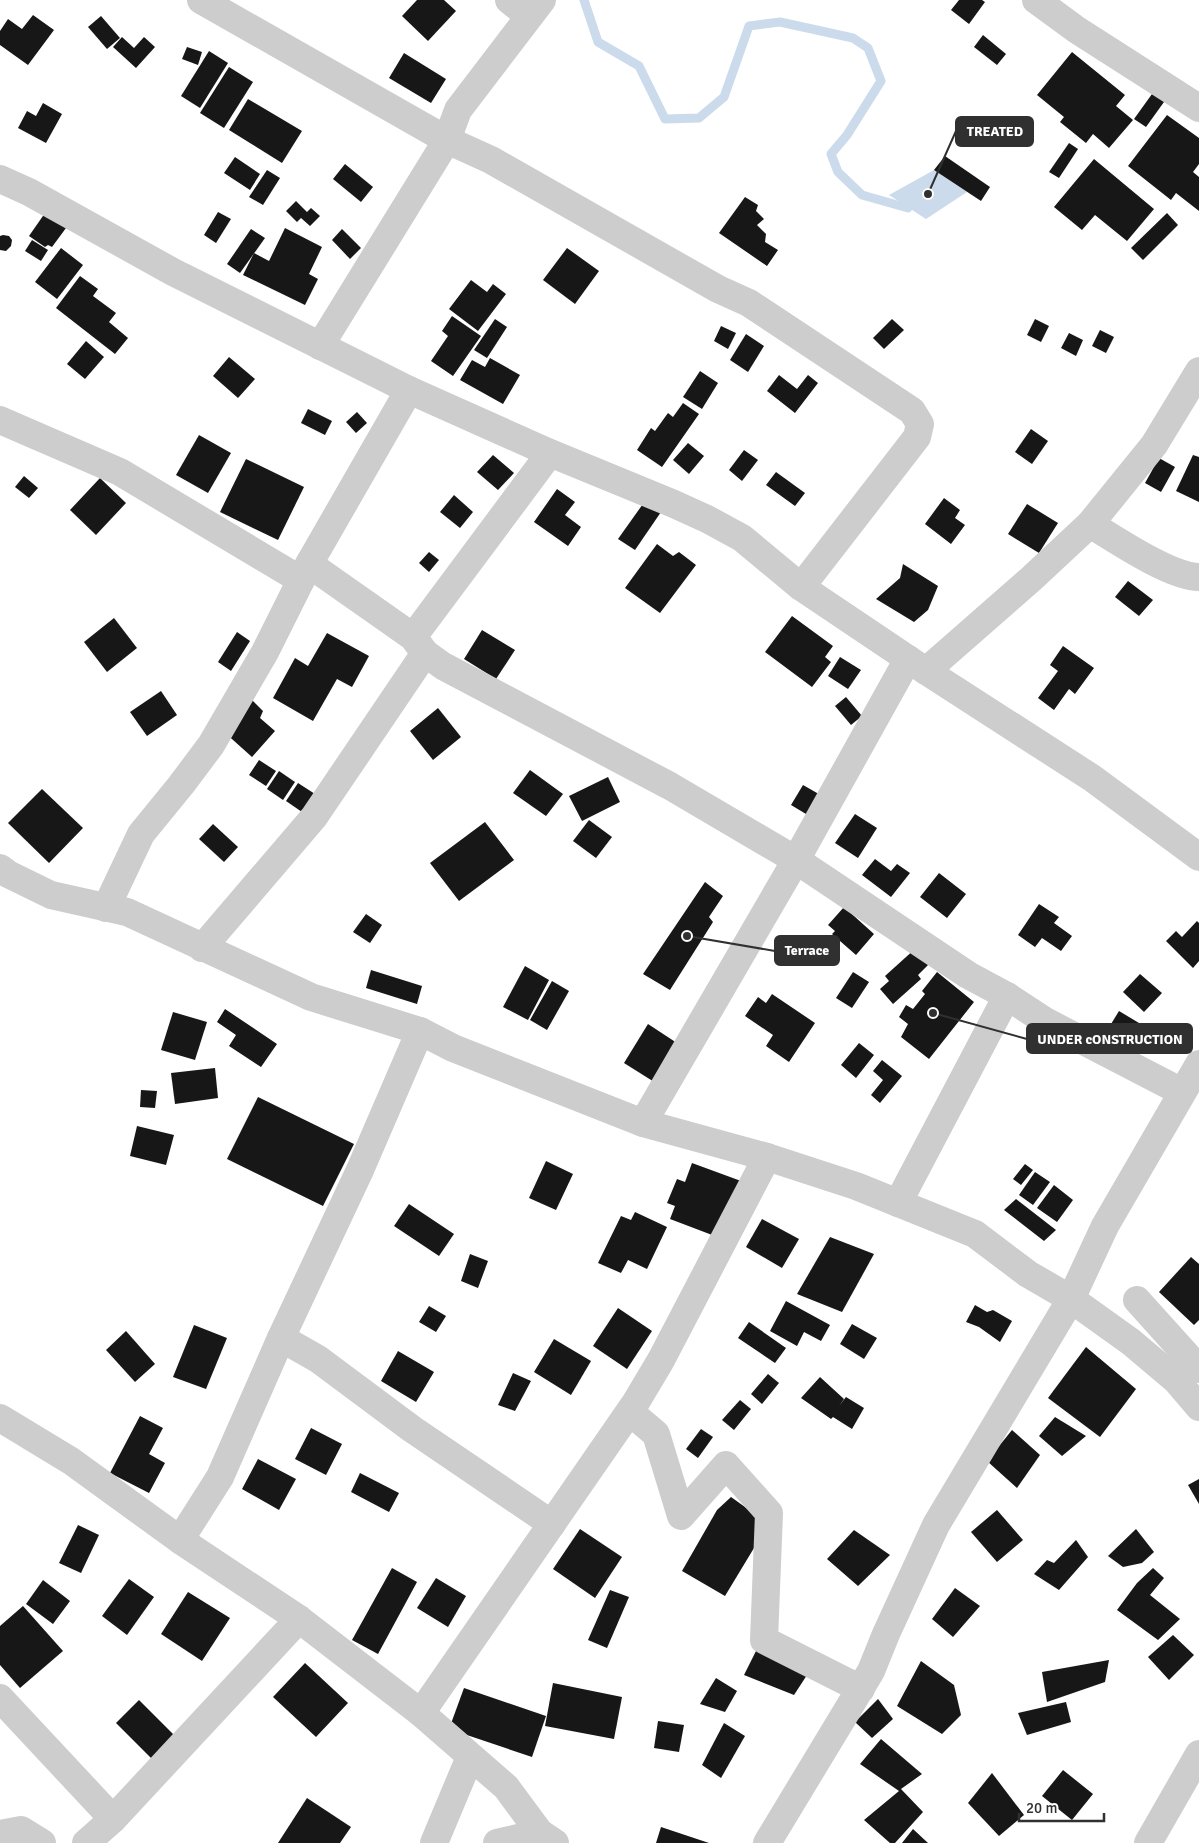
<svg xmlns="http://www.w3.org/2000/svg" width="1199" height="1843" viewBox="0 0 1199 1843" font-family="Signika,sans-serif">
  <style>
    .water { fill: #cbdbec }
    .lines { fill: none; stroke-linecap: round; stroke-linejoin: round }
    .stream { stroke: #cbdbec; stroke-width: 9 }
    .building { fill: #171717 }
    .minor { stroke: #cdcdcd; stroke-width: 28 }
    .leader { fill: none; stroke: #303030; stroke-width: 2 }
    .callout-dot { fill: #303030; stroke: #fff; stroke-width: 2 }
    .callout { fill: #303030; stroke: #303030; stroke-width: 2 }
    .callout-label { font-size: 14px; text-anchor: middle; font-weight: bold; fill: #fff }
  </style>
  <rect width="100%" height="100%" fill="#fff"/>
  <path class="water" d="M934 170 967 192 926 219 889 195Z"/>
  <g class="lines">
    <path class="stream" d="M584 0 598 42 639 66 665 119 699 118 724 97 749 26 780 22 853 38 868 48 881 81 847 135 831 154 838 172 862 195 908 208"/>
  </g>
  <g class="building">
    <path d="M417 0H444L456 11 428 41 402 16Z"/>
    <path d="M959 0H982L985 2 969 24 951 10Z"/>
    <path d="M33 15 54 30 28 65 0 45V31L8 19 22 29Z"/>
    <path d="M101 16 120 38 107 49 88 27Z"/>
    <path d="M983 35 1006 54 997 65 974 47Z"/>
    <path d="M122 37 134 48 144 37 155 47 136 68 113 47Z"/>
    <path d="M187 47 202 52 198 65 182 59Z"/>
    <path d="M209 51 228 63 200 108 181 96Z"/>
    <path d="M1072 52 1125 95 1116 106 1133 120 1109 148 1093 134 1086 143 1060 122 1064 117 1037 95Z"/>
    <path d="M404 53 446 79 431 103 389 78Z"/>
    <path d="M229 67 253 82 224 128 200 113Z"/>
    <path d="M1157 87 1169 95 1146 127 1134 119Z"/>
    <path d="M248 99 302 131 282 163 229 130Z"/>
    <path d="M43 103 62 114 46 143 18 128 27 111 36 116Z"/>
    <path d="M1167 115 1199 138V164L1193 172 1199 177V211L1176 193 1171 200 1128 166Z"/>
    <path d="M1069 143 1078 149 1059 178 1049 172Z"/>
    <path d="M945 156 990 187 981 201 934 170Z"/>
    <path d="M235 157 260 174 250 190 224 173Z"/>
    <path d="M1094 159 1154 209 1127 241 1095 215 1082 230 1054 207Z"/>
    <path d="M345 164 373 187 361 202 333 179Z"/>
    <path d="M267 170 280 178 263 205 249 197Z"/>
    <path d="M745 197 758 205 756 211 764 219 757 225 766 234 765 242 778 250 767 266 719 233Z"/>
    <path d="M296 201 307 212 311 208 320 216 310 226 301 218 297 222 286 211Z"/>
    <path d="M218 212 231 219 216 243 204 235Z"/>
    <path d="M45 213 66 228 52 247 48 245 45 247 29 236Z"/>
    <path d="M1167 213 1178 225 1143 260 1131 248Z"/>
    <path d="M285 228 322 247 309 274 318 279 305 305 243 275 254 253 269 261Z"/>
    <path d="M251 229 265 238 240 273 227 264Z"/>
    <path d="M342 229 361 248 350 259 332 240Z"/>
    <path d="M3 235 9 236 12 240 11 246 6 251 0 250V236Z"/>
    <path d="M32 240 48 250 41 261 25 251Z"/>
    <path d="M61 248 83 265 57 299 35 282Z"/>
    <path d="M567 248 599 271 575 304 543 280Z"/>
    <path d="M80 276 98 289 93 296 116 313 109 322 128 338 115 354 56 308Z"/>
    <path d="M471 280 487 292 493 284 506 294 478 331 449 309Z"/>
    <path d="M452 316 481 336 453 376 431 361 448 336 442 331Z"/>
    <path d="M495 319 507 327 487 358 474 350Z"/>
    <path d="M892 319 904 330 884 349 873 338Z"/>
    <path d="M1035 319 1049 326 1041 342 1027 335Z"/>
    <path d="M721 326 736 333 728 349 714 341Z"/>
    <path d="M1100 330 1114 337 1106 353 1092 346Z"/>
    <path d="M1069 333 1083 340 1076 356 1061 348Z"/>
    <path d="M746 334 764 346 748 372 730 360Z"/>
    <path d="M86 341 104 357 85 379 67 364Z"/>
    <path d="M229 357 255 379 238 398 213 376Z"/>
    <path d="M490 358 520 375 503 404 460 380 472 360 485 367Z"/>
    <path d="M700 371 718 383 702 409 683 397Z"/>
    <path d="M779 375 797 389 808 375 818 383 795 413 767 391Z"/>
    <path d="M683 403 699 414 662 467 637 450 651 428 655 431 668 413 673 417Z"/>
    <path d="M308 409 332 421 325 435 301 423Z"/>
    <path d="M357 412 367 423 356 433 346 422Z"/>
    <path d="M1031 429 1048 441 1032 464 1015 452Z"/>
    <path d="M199 435 231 453 208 493 176 475Z"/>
    <path d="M688 443 704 456 689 474 673 460Z"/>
    <path d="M744 450 758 460 742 481 729 470Z"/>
    <path d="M493 455 514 473 498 490 477 472Z"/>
    <path d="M1193 455 1199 457V502L1176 491Z"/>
    <path d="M1159 458 1175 467 1161 492 1145 483Z"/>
    <path d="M246 459 304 487 278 540 220 512Z"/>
    <path d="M776 472 805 493 795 506 766 485Z"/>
    <path d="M24 476 38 488 29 498 15 487Z"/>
    <path d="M100 478 126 503 96 535 70 510Z"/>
    <path d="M557 489 575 502 565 515 581 527 568 546 534 522Z"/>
    <path d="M454 495 473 512 460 528 440 512Z"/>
    <path d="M944 498 960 510 955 518 965 525 951 544 925 524Z"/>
    <path d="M645 501 661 512 635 550 618 539Z"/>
    <path d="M1027 504 1058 523 1039 553 1008 534Z"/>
    <path d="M657 544 673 556 679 552 696 565 660 613 625 588Z"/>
    <path d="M429 552 439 560 429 572 419 563Z"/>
    <path d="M903 564 938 586 928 610 914 622 876 599 900 578Z"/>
    <path d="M1128 581 1153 600 1139 616 1115 597Z"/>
    <path d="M792 616 833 646 825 657 831 662 812 687 765 652Z"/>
    <path d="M114 618 137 648 107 672 84 642Z"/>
    <path d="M482 630 515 650 496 679 464 659Z"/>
    <path d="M237 632 250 641 231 671 218 662Z"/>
    <path d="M327 633 369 656 352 687 337 679 313 721 273 698 295 658 308 666Z"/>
    <path d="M1063 646 1094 668 1075 694 1069 689 1054 710 1038 698 1058 671 1050 665Z"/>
    <path d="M840 657 861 670 848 689 828 676Z"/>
    <path d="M161 691 177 715 147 736 130 712Z"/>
    <path d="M846 697 862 716 851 725 835 706Z"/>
    <path d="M252 700 263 711 260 718 275 731 252 757 223 731Z"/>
    <path d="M438 708 461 737 433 760 410 731Z"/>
    <path d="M259 760 276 771 266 786 249 775Z"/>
    <path d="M530 770 563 794 546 816 513 793Z"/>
    <path d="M279 771 295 782 283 800 267 789Z"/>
    <path d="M608 777 620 802 582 821 569 796Z"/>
    <path d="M298 783 315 794 302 812 286 801Z"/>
    <path d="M803 785 824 797 811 817 791 805Z"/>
    <path d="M42 789 83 828 49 863 8 823Z"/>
    <path d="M855 814 877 828 858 858 835 843Z"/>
    <path d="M589 820 612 837 596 858 573 841Z"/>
    <path d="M485 822 514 860 459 901 430 863Z"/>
    <path d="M213 824 238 847 224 862 199 839Z"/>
    <path d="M875 859 891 871 897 864 910 873 891 897 862 875Z"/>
    <path d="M939 873 966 894 947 918 920 897Z"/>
    <path d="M705 882 723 896 709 917 713 922 670 990 643 974Z"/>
    <path d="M1039 904 1059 917 1054 923 1072 936 1061 951 1042 938 1035 947 1018 935Z"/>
    <path d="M844 907 874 934 856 955 832 934 835 931 828 925Z"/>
    <path d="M366 914 382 925 370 943 353 932Z"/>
    <path d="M1197 921 1199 923V961L1193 968 1166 941 1176 931 1182 937Z"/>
    <path d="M916 948 930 963 918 975 921 979 893 1004 880 989 889 981 885 976Z"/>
    <path d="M525 966 549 980 528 1020 503 1007Z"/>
    <path d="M371 970 422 986 417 1004 366 988Z"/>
    <path d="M853 972 869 982 852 1008 836 998Z"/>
    <path d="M937 972 974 1002 929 1059 901 1037 908 1024 899 1017 906 1005 913 1009 925 994 922 991Z"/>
    <path d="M1140 974 1162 993 1144 1012 1123 992Z"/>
    <path d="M552 981 569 991 547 1030 530 1020Z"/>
    <path d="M772 994 815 1023 789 1062 766 1046 773 1035 745 1016 758 997 766 1003Z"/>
    <path d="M225 1009 277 1044 261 1067 229 1046 236 1035 217 1022Z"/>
    <path d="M1119 1011 1149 1029 1137 1048 1108 1029Z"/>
    <path d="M173 1012 207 1022 195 1060 161 1050Z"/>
    <path d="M648 1024 683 1047 659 1085 624 1063Z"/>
    <path d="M859 1043 874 1055 856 1078 841 1065Z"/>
    <path d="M882 1060 902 1076 880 1103 871 1095 883 1080 873 1071Z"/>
    <path d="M215 1068 218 1098 175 1104 171 1073Z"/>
    <path d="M141 1090 157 1091 155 1108 140 1107Z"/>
    <path d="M258 1097 354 1144 323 1206 227 1159Z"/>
    <path d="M137 1126 174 1135 166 1165 130 1156Z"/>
    <path d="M546 1161 573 1174 556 1210 529 1198Z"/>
    <path d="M692 1163 741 1181 720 1238 670 1219 675 1206 667 1203 677 1179 685 1182Z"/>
    <path d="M1025 1164 1033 1170 1021 1185 1013 1179Z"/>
    <path d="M1035 1172 1050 1182 1033 1205 1019 1195Z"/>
    <path d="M1054 1185 1073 1200 1057 1222 1037 1208Z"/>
    <path d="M1016 1199 1056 1230 1044 1241 1004 1210Z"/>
    <path d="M409 1204 454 1234 439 1256 394 1226Z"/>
    <path d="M635 1212 667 1227 647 1269 628 1260 621 1273 598 1263 621 1216 631 1220Z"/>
    <path d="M762 1219 799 1239 782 1268 746 1247Z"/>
    <path d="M830 1237 874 1254 842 1312 797 1294Z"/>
    <path d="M470 1254 488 1261 478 1288 461 1281Z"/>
    <path d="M1191 1257 1199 1264V1320L1194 1325 1159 1292Z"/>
    <path d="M786 1301 830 1325 821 1341 804 1332 797 1346 770 1331Z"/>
    <path d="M975 1305 987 1312 993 1310 1012 1321 1000 1342 979 1327 966 1322Z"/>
    <path d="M429 1306 446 1316 436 1332 419 1322Z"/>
    <path d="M618 1308 652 1331 627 1369 593 1346Z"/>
    <path d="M749 1322 786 1348 775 1363 738 1338Z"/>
    <path d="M852 1324 877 1338 864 1359 840 1344Z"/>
    <path d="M194 1325 227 1338 206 1389 173 1377Z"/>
    <path d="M126 1331 155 1364 135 1382 106 1350Z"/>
    <path d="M554 1339 591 1361 571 1395 534 1372Z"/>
    <path d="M1086 1347 1136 1389 1100 1437 1048 1398Z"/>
    <path d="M398 1351 434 1372 416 1402 381 1381Z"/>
    <path d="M513 1373 531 1381 515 1411 498 1405Z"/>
    <path d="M768 1374 779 1383 762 1404 751 1394Z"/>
    <path d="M820 1377 844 1399 839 1406 846 1397 864 1408 852 1429 833 1417 831 1419 801 1398Z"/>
    <path d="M740 1400 751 1409 734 1430 722 1420Z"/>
    <path d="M140 1416 163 1428 149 1454 165 1463 149 1493 110 1473Z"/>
    <path d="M1055 1417 1086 1436 1062 1456 1039 1436Z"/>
    <path d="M311 1428 342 1444 326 1475 295 1459Z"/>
    <path d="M701 1429 713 1437 698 1458 686 1449Z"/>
    <path d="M1012 1430 1040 1455 1017 1488 987 1461Z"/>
    <path d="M258 1459 296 1479 279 1510 242 1489Z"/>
    <path d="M360 1473 399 1493 389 1512 351 1492Z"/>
    <path d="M1199 1479V1504L1188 1485Z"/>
    <path d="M731 1497 759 1517 754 1548 725 1596 682 1571 717 1510Z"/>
    <path d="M997 1510 1023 1540 997 1562 971 1532Z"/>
    <path d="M78 1525 99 1535 81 1573 59 1563Z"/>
    <path d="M580 1529 622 1557 595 1598 553 1569Z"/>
    <path d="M1136 1529 1154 1552 1142 1563 1123 1567 1108 1556Z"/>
    <path d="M854 1530 890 1555 858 1586 827 1559Z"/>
    <path d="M1076 1540 1088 1557 1059 1590 1034 1574 1047 1560 1054 1563Z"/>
    <path d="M392 1568 417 1582 378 1654 352 1640Z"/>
    <path d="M1153 1568 1164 1578 1150 1595 1180 1619 1158 1640 1117 1610 1137 1583Z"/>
    <path d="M436 1578 466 1596 448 1627 417 1608Z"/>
    <path d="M129 1579 154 1597 127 1635 102 1616Z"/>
    <path d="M43 1580 70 1601 53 1624 26 1604Z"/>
    <path d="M955 1588 980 1606 953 1637 932 1619Z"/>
    <path d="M610 1590 629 1597 607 1648 588 1640Z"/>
    <path d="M188 1592 230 1618 202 1661 161 1634Z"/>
    <path d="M23 1606 63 1651 20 1688 0 1665V1626Z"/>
    <path d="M1173 1635 1194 1655 1169 1680 1148 1657Z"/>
    <path d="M760 1643 807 1675 794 1695 744 1675Z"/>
    <path d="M1109 1660 1105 1682 1047 1702 1042 1672Z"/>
    <path d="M921 1661 954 1685 961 1715 942 1734 897 1706Z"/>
    <path d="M305 1663 348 1703 316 1737 273 1697Z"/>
    <path d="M716 1678 737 1691 725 1712 700 1704Z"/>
    <path d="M553 1683 622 1697 614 1739 545 1726Z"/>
    <path d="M464 1688 546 1716 532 1757 449 1729Z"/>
    <path d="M878 1699 893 1719 872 1738 855 1722Z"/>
    <path d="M139 1700 181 1742 158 1765 116 1723Z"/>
    <path d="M1066 1702 1071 1722 1027 1735 1018 1713Z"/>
    <path d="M658 1721 684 1725 679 1752 654 1748Z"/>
    <path d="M724 1723 745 1736 721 1778 702 1765Z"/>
    <path d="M881 1739 922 1774 901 1789 923 1812 895 1843H890L864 1820 899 1791 860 1764Z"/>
    <path d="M1063 1770 1093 1794 1072 1820 1042 1796Z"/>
    <path d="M992 1773 1024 1815 999 1836 968 1803Z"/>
    <path d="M307 1798 351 1827 340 1843H278Z"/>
    <path d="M661 1827 709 1843H656Z"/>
    <path d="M913 1829 928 1843H902Z"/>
  </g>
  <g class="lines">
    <g class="minor">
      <path d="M201 0 447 140 491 160 718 289 749 303 912 411 920 424 917 437 801 587"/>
      <path d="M509 0 529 16"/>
      <path d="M1036 0 1077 30 1199 108"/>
      <path d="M0 179 29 192 173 272 409 390 550 453 674 504 707 519 742 538 801 587 926 671 1092 778 1199 857"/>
      <path d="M320 346 447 140 458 110 542 0"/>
      <path d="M0 420 120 472 301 580"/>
      <path d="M1090 524C1116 540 1171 577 1199 577"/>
      <path d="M309 564 413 637 425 653 443 666 670 786 796 860 968 975 1007 996 1045 1021 1182 1092"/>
      <path d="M413 637 550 453"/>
      <path d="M926 671 1031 579 1090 524 1154 445 1199 371"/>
      <path d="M0 868 8 874 51 895 127 912 311 997 420 1031 453 1048 643 1123 767 1157 856 1186 975 1234 1028 1274 1071 1299 1131 1342 1176 1380 1199 1407"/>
      <path d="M106 908 141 834 181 785 211 745 265 652 309 564 409 390"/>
      <path d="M202 948 314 817 425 653"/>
      <path d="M643 1123 796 860 908 659"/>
      <path d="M898 1203 1007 996"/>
      <path d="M1137 1300 1199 1369"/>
      <path d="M281 1338 318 1359 412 1429 552 1524"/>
      <path d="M630 1412 656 1434 681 1516 726 1465 769 1513 764 1640 861 1689"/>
      <path d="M0 1418 71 1461 180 1540 299 1619 421 1713 506 1787 540 1833 555 1843"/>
      <path d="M180 1540 220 1477 281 1338 360 1170 420 1031"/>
      <path d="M0 1698 113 1819"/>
      <path d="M421 1713 636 1402 661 1360 767 1157"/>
      <path d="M0 1834 21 1830 42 1843"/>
      <path d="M86 1843 113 1819 299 1619"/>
      <path d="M434 1843 470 1757"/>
      <path d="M497 1843 540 1833"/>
      <path d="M767 1843 871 1671 886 1634 936 1525 1071 1299 1105 1226 1199 1064"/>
      <path d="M1148 1843 1199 1754"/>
    </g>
  </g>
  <path class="leader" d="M928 194L956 131M687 936L775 951M933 1013L1027 1039"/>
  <g class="callout-dot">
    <circle cx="928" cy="194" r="5"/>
    <circle cx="687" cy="936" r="5"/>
    <circle cx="933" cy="1013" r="5"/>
  </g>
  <g class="callout">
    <rect x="956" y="117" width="77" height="29" rx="5"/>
    <rect x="775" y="936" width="64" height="29" rx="5"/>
    <rect x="1027" y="1024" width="165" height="29" rx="5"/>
  </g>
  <g class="callout-label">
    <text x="995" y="136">TREATED</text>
    <text x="807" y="955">Terrace</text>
    <text x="1110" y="1044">UNDER cONSTRUCTION</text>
  </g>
  <path d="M1019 1813v8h85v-8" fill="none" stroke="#303030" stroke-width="2.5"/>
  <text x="1026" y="1813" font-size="15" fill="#303030" stroke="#ffffff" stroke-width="4" paint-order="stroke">20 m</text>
</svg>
